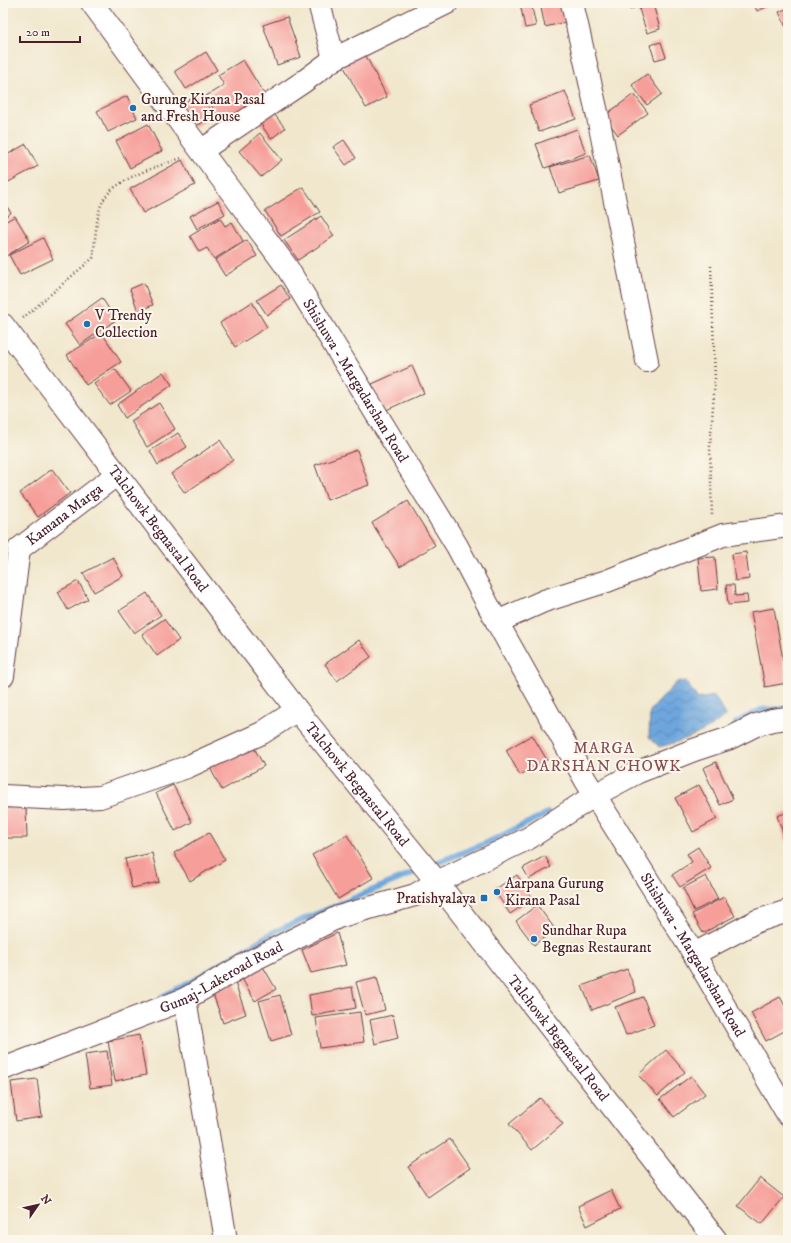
<svg xmlns="http://www.w3.org/2000/svg" width="791" height="1243" viewBox="0 0 791 1243" font-family="'IM FELL DW Pica',serif">
  <style>
    .water { fill: url(#water-waves); stroke: #5c6284 }
    .lines { fill: none; stroke-linecap: round; stroke-linejoin: round }
    .stream { stroke: #6da6dd; stroke-width: 6 }
    .building { fill: #f69e9a }
    .minor-casing { stroke: #633d43; stroke-width: 24 }
    .major-casing { stroke: #633d43; stroke-width: 24 }
    .path { stroke: #633d43; stroke-width: 2.5; stroke-dasharray: 1 3; stroke-linecap: butt }
    .minor { stroke: #fff; stroke-width: 22 }
    .major { stroke: #fff; stroke-width: 22 }
    .poi-dot { fill: #1f6fb2; stroke: #fbf7ec; stroke-width: 1.5 }
    .labels { text-anchor: middle; stroke-width: 4; stroke-linejoin: round; paint-order: stroke }
    .poi-label { font-size: 15px; fill: #4a1f2b; stroke: #fbf7ec; text-anchor: start }
    .street-label { font-size: 15px; fill: #4a1f2b; stroke: #fbf7ec }
    .neighbourhood-label { font-size: 16px; letter-spacing: 1px; fill: #864b52; stroke: #fbf7ec }
  </style>
  <defs>
    <pattern id="water-waves" width="16" height="10" patternUnits="userSpaceOnUse"><rect width="16" height="10" fill="#6da6dd"/><path d="M0 5q4-4 8 0t8 0" fill="none" stroke="#5c87b3"/></pattern>
  </defs>
  <rect width="100%" height="100%" fill="#fbf7ec"/>
  <filter id="ink" filterUnits="userSpaceOnUse"><feTurbulence type="fractalNoise" baseFrequency=".025" numOctaves="2"/><feDisplacementMap in="SourceGraphic" scale="8" xChannelSelector="R" yChannelSelector="G"/><feConvolveMatrix kernelMatrix="1 2 1 2 8 2 1 2 1" color-interpolation-filters="sRGB"/></filter>
  <filter id="wash" filterUnits="userSpaceOnUse"><feTurbulence type="fractalNoise" baseFrequency=".012" numOctaves="4" result="noise"/><feDisplacementMap in="SourceGraphic" scale="16" xChannelSelector="R" yChannelSelector="G"/><feGaussianBlur stdDeviation="0.9" result="paint"/><feColorMatrix in="noise" values="0 0 0 0 0 0 0 0 0 0 0 0 0 0 0 0 0 1.4 0 .05"/><feComposite in="paint" operator="in"/></filter>
  <g filter="url(#wash)">
    <rect width="100%" height="100%" fill="#f1e7cd"/>
    <path class="water" d="M678 681 686 682 698 699 714 696 726 715C707 732 684 741 659 747L649 737 650 711Z"/>
    <g class="lines">
      <g class="stream">
        <path d="M736 723 761 710 783 709"/>
        <path d="M436 863 487 843 548 813"/>
        <path d="M162 997 191 982 274 932 418 871"/>
      </g>
    </g>
    <g id="blocks">
      <g class="building">
        <path d="M520 3H531L536 26 525 28Z"/>
        <path d="M540 3H567L570 21 545 27Z"/>
        <path d="M626 3H643L630 10Z"/>
        <path d="M753 3H776L757 11Z"/>
        <path d="M653 4 660 29 647 33 639 9Z"/>
        <path d="M788 8V26L786 27 779 12Z"/>
        <path d="M287 17 301 57 277 65 263 25Z"/>
        <path d="M661 42 666 57 655 60 650 45Z"/>
        <path d="M206 52 217 70 186 89 175 71Z"/>
        <path d="M364 52 387 97 366 108 342 63Z"/>
        <path d="M243 60 266 97 222 123 206 96 224 85 218 75Z"/>
        <path d="M647 74 662 94 647 105 632 85Z"/>
        <path d="M565 91 576 119 539 132 529 105Z"/>
        <path d="M200 93 214 115 195 127 181 105Z"/>
        <path d="M634 94 648 113 618 135 604 116Z"/>
        <path d="M127 96 137 118 108 132 97 111Z"/>
        <path d="M271 110 285 128 271 139 258 120Z"/>
        <path d="M148 124 162 151 130 168 116 141Z"/>
        <path d="M577 129 586 153 545 168 536 144Z"/>
        <path d="M260 133 282 160 261 177 239 151Z"/>
        <path d="M344 140 356 158 346 165 333 147Z"/>
        <path d="M26 144 38 166 3 185V157Z"/>
        <path d="M590 155 599 181 559 193 550 167Z"/>
        <path d="M182 160 195 185 143 213 130 189Z"/>
        <path d="M303 187 320 212 281 236 265 211Z"/>
        <path d="M3 200 11 213 3 218Z"/>
        <path d="M218 201 225 214 197 229 190 216Z"/>
        <path d="M15 216 30 241 3 258V223Z"/>
        <path d="M321 216 334 236 298 260 284 240Z"/>
        <path d="M220 218 225 226 232 222 243 241 214 259 207 248 199 252 190 236Z"/>
        <path d="M43 238 53 259 20 275 9 255Z"/>
        <path d="M247 240 257 256 225 276 215 260Z"/>
        <path d="M144 283 153 305 138 311 130 289Z"/>
        <path d="M281 285 290 299 267 315 257 300Z"/>
        <path d="M102 298 116 320 80 345 65 324Z"/>
        <path d="M252 302 267 327 235 347 220 323Z"/>
        <path d="M102 333 121 362 86 385 67 355Z"/>
        <path d="M412 366 424 393 384 411 372 384Z"/>
        <path d="M115 369 131 391 110 405 94 384Z"/>
        <path d="M163 372 172 385 125 418 117 405Z"/>
        <path d="M159 403 175 429 147 447 131 421Z"/>
        <path d="M178 433 187 447 158 465 150 451Z"/>
        <path d="M220 440 233 460 185 493 171 474Z"/>
        <path d="M357 450 369 485 327 500 315 465Z"/>
        <path d="M52 469 70 493 38 517 20 493Z"/>
        <path d="M408 501 435 545 400 567 372 523Z"/>
        <path d="M746 552 749 579 735 581 732 554Z"/>
        <path d="M113 557 123 576 94 592 83 573Z"/>
        <path d="M715 557 718 589 701 591 698 558Z"/>
        <path d="M78 581 88 599 68 610 58 592Z"/>
        <path d="M726 585H734L735 596 747 595 748 603 728 605Z"/>
        <path d="M147 593 161 615 134 633 119 611Z"/>
        <path d="M774 608 787 683 765 687 751 612Z"/>
        <path d="M164 619 179 640 157 656 142 634Z"/>
        <path d="M359 640 371 657 337 681 325 664Z"/>
        <path d="M532 735 547 760 520 775 506 750Z"/>
        <path d="M251 742 264 766 222 790 209 766Z"/>
        <path d="M716 762 733 799 720 805 703 768Z"/>
        <path d="M173 785 192 822 175 831 156 793Z"/>
        <path d="M699 785 717 819 693 832 675 798Z"/>
        <path d="M26 807 27 838H3V808Z"/>
        <path d="M788 812V840L786 841 777 816Z"/>
        <path d="M209 833 225 860 190 881 174 853Z"/>
        <path d="M347 835 373 878 338 899 312 855Z"/>
        <path d="M698 847 711 868 680 887 672 875 692 862 687 854Z"/>
        <path d="M152 853 159 882 132 888 125 859Z"/>
        <path d="M545 856 551 867 529 879 523 868Z"/>
        <path d="M517 875 533 899 510 914 494 890Z"/>
        <path d="M706 876 718 899 694 911 683 888Z"/>
        <path d="M724 897 735 916 703 933 692 914Z"/>
        <path d="M537 905 555 929 534 945 516 921Z"/>
        <path d="M337 933 346 965 311 973 302 950Z"/>
        <path d="M262 965 276 989 255 1001 241 977Z"/>
        <path d="M627 969 636 992 592 1010 582 986Z"/>
        <path d="M377 977 385 1010 365 1015 356 982Z"/>
        <path d="M235 983 246 1014 223 1023 212 991Z"/>
        <path d="M352 987 356 1008 312 1016 309 995Z"/>
        <path d="M280 995 291 1035 271 1041 259 1001Z"/>
        <path d="M643 997 654 1025 626 1035 615 1007Z"/>
        <path d="M780 997 788 1011V1029L766 1041 751 1013Z"/>
        <path d="M360 1012 364 1042 320 1048 316 1018Z"/>
        <path d="M393 1015 398 1038 375 1044 370 1020Z"/>
        <path d="M139 1035 146 1075 115 1081 108 1041Z"/>
        <path d="M666 1050 685 1072 658 1096 638 1075Z"/>
        <path d="M107 1051 112 1085 90 1088 85 1054Z"/>
        <path d="M691 1076 705 1094 674 1117 660 1099Z"/>
        <path d="M37 1079 42 1117 16 1121 11 1082Z"/>
        <path d="M540 1098 563 1124 532 1150 509 1124Z"/>
        <path d="M450 1139 470 1168 428 1197 408 1167Z"/>
        <path d="M760 1178 784 1197 762 1224 738 1206Z"/>
        <path d="M611 1190 620 1209 587 1226 578 1206Z"/>
      </g>
    </g>
  </g>
  <g filter="url(#ink)">
    <use href="#blocks" fill-opacity="0" stroke="#633d43" stroke-width="1"/>
    <g class="lines">
      <g class="minor-casing">
        <g id="minor">
          <path id="s1" d="M92 3 286 266 457 546 497 622 586 781 694 954 788 1115"/>
          <path d="M319 3 334 59"/>
          <path d="M572 3 598 117 647 361"/>
          <path d="M202 150 303 82 334 59 447 3"/>
          <path d="M497 622 544 601 607 581 723 535 788 526"/>
          <path id="s2" d="M3 676 19 549 116 475"/>
          <path d="M3 796 64 799 100 797 187 767 262 733 297 710"/>
          <path d="M694 954 757 921 788 911"/>
          <path d="M185 999 226 1240"/>
          <path id="s3" d="M3 1069 185 999 249 962 338 917 415 895 437 882 529 838 595 795 638 772 694 750 730 738 756 725 772 720 788 718"/>
        </g>
      </g>
      <g class="major-casing">
        <g id="major">
          <path id="s4" d="M3 325 297 710 437 882 716 1240"/>
        </g>
      </g>
      <g class="path">
        <path d="M711 266 715 379 710 446 712 517"/>
        <path d="M23 318 93 258C95 244 96 215 102 203 113 178 158 167 181 158"/>
      </g>
      <use href="#minor" class="minor"/>
      <use href="#major" class="major"/>
    </g>
  </g>
  <g class="poi-dot">
    <circle cx="133" cy="108" r="4"/>
    <circle cx="87" cy="324" r="4"/>
    <circle cx="497" cy="892" r="4"/>
    <rect x="480" y="894" width="8" height="8" rx="2"/>
    <circle cx="534" cy="939" r="4"/>
  </g>
  <g class="labels">
    <g class="poi-label">
      <text x="141" y="104">Gurung Kirana Pasal<tspan x="141" dy="17">and Fresh House</tspan></text>
      <text x="95" y="320">V Trendy<tspan x="95" dy="17">Collection</tspan></text>
      <text x="505" y="888">Aarpana Gurung<tspan x="505" dy="17">Kirana Pasal</tspan></text>
      <text x="476" y="903" text-anchor="end">Pratishyalaya</text>
      <text x="542" y="935">Sundhar Rupa<tspan x="542" dy="17">Begnas Restaurant</tspan></text>
    </g>
    <g class="street-label">
      <text dy="5" stroke="none"><textPath href="#s1" startOffset="461">Shishuwa - Margadarshan Road</textPath></text>
      <text dy="5" stroke="none"><textPath href="#s2" startOffset="185">Kamana Marga</textPath></text>
      <text dy="5" stroke="none"><textPath href="#s4" startOffset="256">Talchowk Begnastal Road</textPath></text>
      <text dy="5" stroke="none"><textPath href="#s4" startOffset="580">Talchowk Begnastal Road</textPath></text>
      <text dy="5" stroke="none"><textPath href="#s1" startOffset="1127">Shishuwa - Margadarshan Road</textPath></text>
      <text dy="5" stroke="none"><textPath href="#s3" startOffset="237">Gumaj-Lakeroad Road</textPath></text>
      <text dy="5" stroke="none"><textPath href="#s4" startOffset="904">Talchowk Begnastal Road</textPath></text>
    </g>
    <g class="neighbourhood-label">
      <text x="604" y="753">MARGA<tspan x="604" dy="18">DARSHAN CHOWK</tspan></text>
    </g>
  </g>
  <rect width="791" height="1243" fill="none" stroke="#fbf7ec" stroke-width="16"/>
  <g transform="translate(38 1205) rotate(56)" stroke="#fbf7ec" stroke-width="3" paint-order="stroke">
  <path d="M0-3L7 15L0 10L-7 15Z" fill="#4a1f2b"/>
  <text y="-6" font-size="11" font-weight="bold" text-anchor="middle" fill="#4a1f2b">N</text>
  </g>
  <path d="M20 36v6h60v-6" fill="none" stroke="#4a1f2b" stroke-width="2"/>
  <text x="26" y="36" font-size="12" fill="#4a1f2b" stroke="#fbf7ec" stroke-width="3" paint-order="stroke">20 m</text>
</svg>
